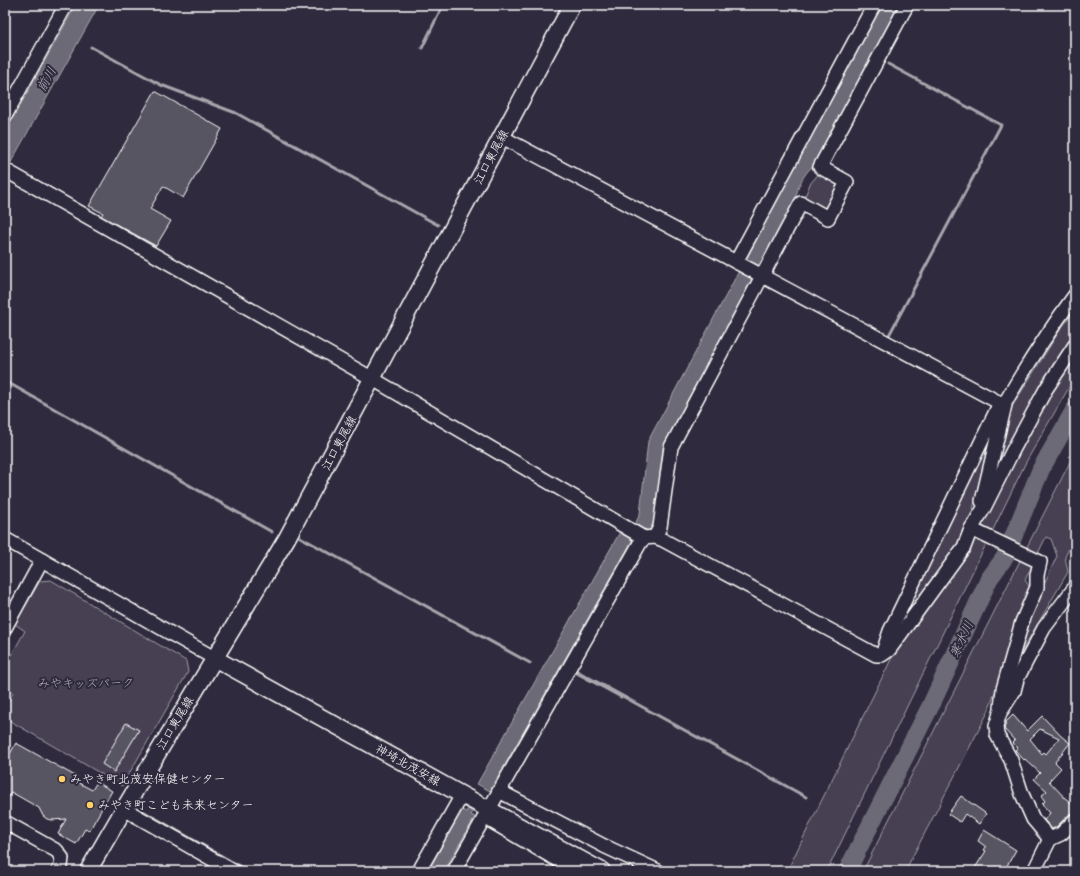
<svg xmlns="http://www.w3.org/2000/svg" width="1080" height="876" viewBox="0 0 1080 876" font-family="Delius,'Klee One',sans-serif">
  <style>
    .green { fill: #464152; stroke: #a2a0a8 }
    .water { fill: #6d6a77; stroke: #a7a6ad }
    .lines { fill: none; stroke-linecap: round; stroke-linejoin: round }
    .stream { stroke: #a7a6ad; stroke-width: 3 }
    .river { stroke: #6d6a77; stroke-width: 18 }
    .building { fill: #595564; stroke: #fff; fill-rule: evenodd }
    .minor-casing { stroke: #fff; stroke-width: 16 }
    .major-casing { stroke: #fff; stroke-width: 19 }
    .minor { stroke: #2f2a3d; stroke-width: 13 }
    .major { stroke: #2f2a3d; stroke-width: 16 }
    .poi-dot { fill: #ffd166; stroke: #2f2a3d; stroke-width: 1.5 }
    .labels { text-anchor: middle; stroke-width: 4; stroke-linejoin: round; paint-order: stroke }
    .street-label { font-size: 12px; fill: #fff; stroke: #2f2a3d }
    .park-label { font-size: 12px; fill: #b5b3ba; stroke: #2f2a3d }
    .poi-label { font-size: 12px; fill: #fff; stroke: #2f2a3d; text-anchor: start }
    .water-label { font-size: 13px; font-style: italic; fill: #b6b4bb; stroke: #2f2a3d }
  </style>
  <rect width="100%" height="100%" fill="#2f2a3d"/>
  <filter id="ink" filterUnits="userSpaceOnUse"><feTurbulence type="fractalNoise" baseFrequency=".025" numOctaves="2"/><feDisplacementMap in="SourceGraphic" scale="8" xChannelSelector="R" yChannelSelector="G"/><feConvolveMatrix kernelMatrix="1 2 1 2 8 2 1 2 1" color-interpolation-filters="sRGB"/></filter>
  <g filter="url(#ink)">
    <g class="green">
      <path d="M821 171 838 181 840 187 827 209 820 211 803 201 810 184Z"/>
      <path d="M1075 310V337L1062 355 988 491 1010 410 1060 330Z"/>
      <path d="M1075 352V377L1026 462 827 871H787L901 639 971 547 1020 445Z"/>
      <path d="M990 436 971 518 959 543 902 623Z"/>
      <path d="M1075 452V535L1065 557 1068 572 1019 656 1029 616 1057 556 1051 539 1046 537 1025 580 1031 589 988 712 905 871H863Z"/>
      <path d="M51 580 186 661 188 672 122 786 5 718V707L13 693 5 689V666L25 631 15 624 40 581Z"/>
    </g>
    <g class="water">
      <path d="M76 5H99L10 164 5 161V132Z"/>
      <path d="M882 5H899L813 166C805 172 796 188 796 199L760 266 756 264 749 276 753 278 663 447 655 520 649 531 645 529 631 535 630 537 633 539 490 791 477 784 620 532 624 534 625 532 639 527V526L635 524 640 514 648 441 739 271 744 273 750 261 746 259Z"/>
      <path d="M468 809 473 812 471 815 475 817 444 871H428L462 810 466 812Z"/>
    </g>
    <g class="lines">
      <g class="stream">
        <path d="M91 47 161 85 236 113 438 225"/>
        <path d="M422 48 443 5"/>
        <path d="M888 64 1001 125 888 337"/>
        <path d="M5 381 272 532"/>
        <path d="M300 537 530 663"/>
        <path d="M577 671 806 797"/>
        <path d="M575 672 621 697"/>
        <path d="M141 810 248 871"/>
      </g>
      <path class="river" d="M847 871 931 705 989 579 1005 557 1041 469 1075 409"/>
    </g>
    <g class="building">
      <path d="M155 91 222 129 183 198 163 186 150 209 171 221 156 246 101 216 103 213 89 206Z"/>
      <path d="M1013 715 1027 731 1042 716 1061 736 1070 743 1055 762 1061 768 1049 781 1065 798 1075 806V809L1056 827 1052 829 1044 820 1050 813 1042 804 1045 801 1041 796 1047 791 1034 779 1040 773 1025 759 1024 760 1015 750 1018 748 1013 743 1015 741 1004 729 1006 722ZM1040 729 1059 738 1046 754 1044 752 1042 754 1030 739Z"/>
      <path d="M126 723 139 730 114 772 102 764Z"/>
      <path d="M16 743 77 777 75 781 92 790 97 782 112 791 89 831 85 829 76 844 58 834 66 819 52 820 47 819 43 816 39 808 11 792 5 804V763Z"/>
      <path d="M961 796 985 813 986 814 979 824 965 814 960 822 948 814Z"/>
      <path d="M984 830 1016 850 1004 871H973L986 851 984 850 986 847 978 841Z"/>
    </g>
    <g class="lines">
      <g class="minor-casing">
        <g id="minor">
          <path d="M5 116 66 5"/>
          <path d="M502 137 1000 403"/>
          <path d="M5 170 373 379 644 538 655 537 663 540 876 655H882L889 650 964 547 971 529 984 508 1013 450 1046 389 1075 345"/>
          <path d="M736 262 874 5"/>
          <path d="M982 501 1005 405"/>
          <path d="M971 529 1040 562 1037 575V587L1022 622 1003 689 1001 708"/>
          <path d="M655 537 660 527 671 447 801 203 828 218 847 182 820 167 907 5"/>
          <path d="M5 539 214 658"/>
          <path d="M5 628 42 560"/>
          <path d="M884 649 890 631 1000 403 1006 401C1027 365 1050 329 1075 295"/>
          <path d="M499 791 604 846 658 871"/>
          <path d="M124 809 233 871"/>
          <path d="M484 817 576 871"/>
          <path d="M5 822 57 851 62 858 61 866 58 871"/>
          <path d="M1050 839 1033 819 1022 794 1011 760 997 735 996 726 1000 713 1014 691 1017 679 1044 628 1075 587"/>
          <path d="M419 871 462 795"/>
          <path d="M454 871 640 543 644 538"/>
          <path d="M1034 871 1050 839 1061 834 1075 820"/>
        </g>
      </g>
      <g class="major-casing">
        <g id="major">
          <path d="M214 658 462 795 602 871"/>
          <path d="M88 871 124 809 287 538 572 5"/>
        </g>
      </g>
      <use href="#minor" class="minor"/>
      <use href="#major" class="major"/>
    </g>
  </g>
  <g class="poi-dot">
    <circle cx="62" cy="779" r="4"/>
    <circle cx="90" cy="805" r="4"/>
  </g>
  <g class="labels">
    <g class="street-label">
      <text transform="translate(491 157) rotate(-62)" y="4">江口東尾線</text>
      <text transform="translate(339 443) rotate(-62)" y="4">江口東尾線</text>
      <text transform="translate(175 723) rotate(-59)" y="4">江口東尾線</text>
      <text transform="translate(408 765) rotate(29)" y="4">神埼北茂安線</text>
    </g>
    <g class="park-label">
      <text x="86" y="687">みやキッズパーク</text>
    </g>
    <g class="poi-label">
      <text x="70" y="783">みやき町北茂安保健センター</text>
      <text x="98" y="809">みやき町こども未来センター</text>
    </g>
    <g class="water-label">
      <text transform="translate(46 79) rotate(-61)" y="5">前川</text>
      <text transform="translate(961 639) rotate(-65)" y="5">寒水川</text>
    </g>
  </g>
  <rect width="1080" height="876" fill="none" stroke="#2f2a3d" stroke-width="20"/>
  <rect x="10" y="10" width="1060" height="856" fill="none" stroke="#fff" stroke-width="1.5" filter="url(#ink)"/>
</svg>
